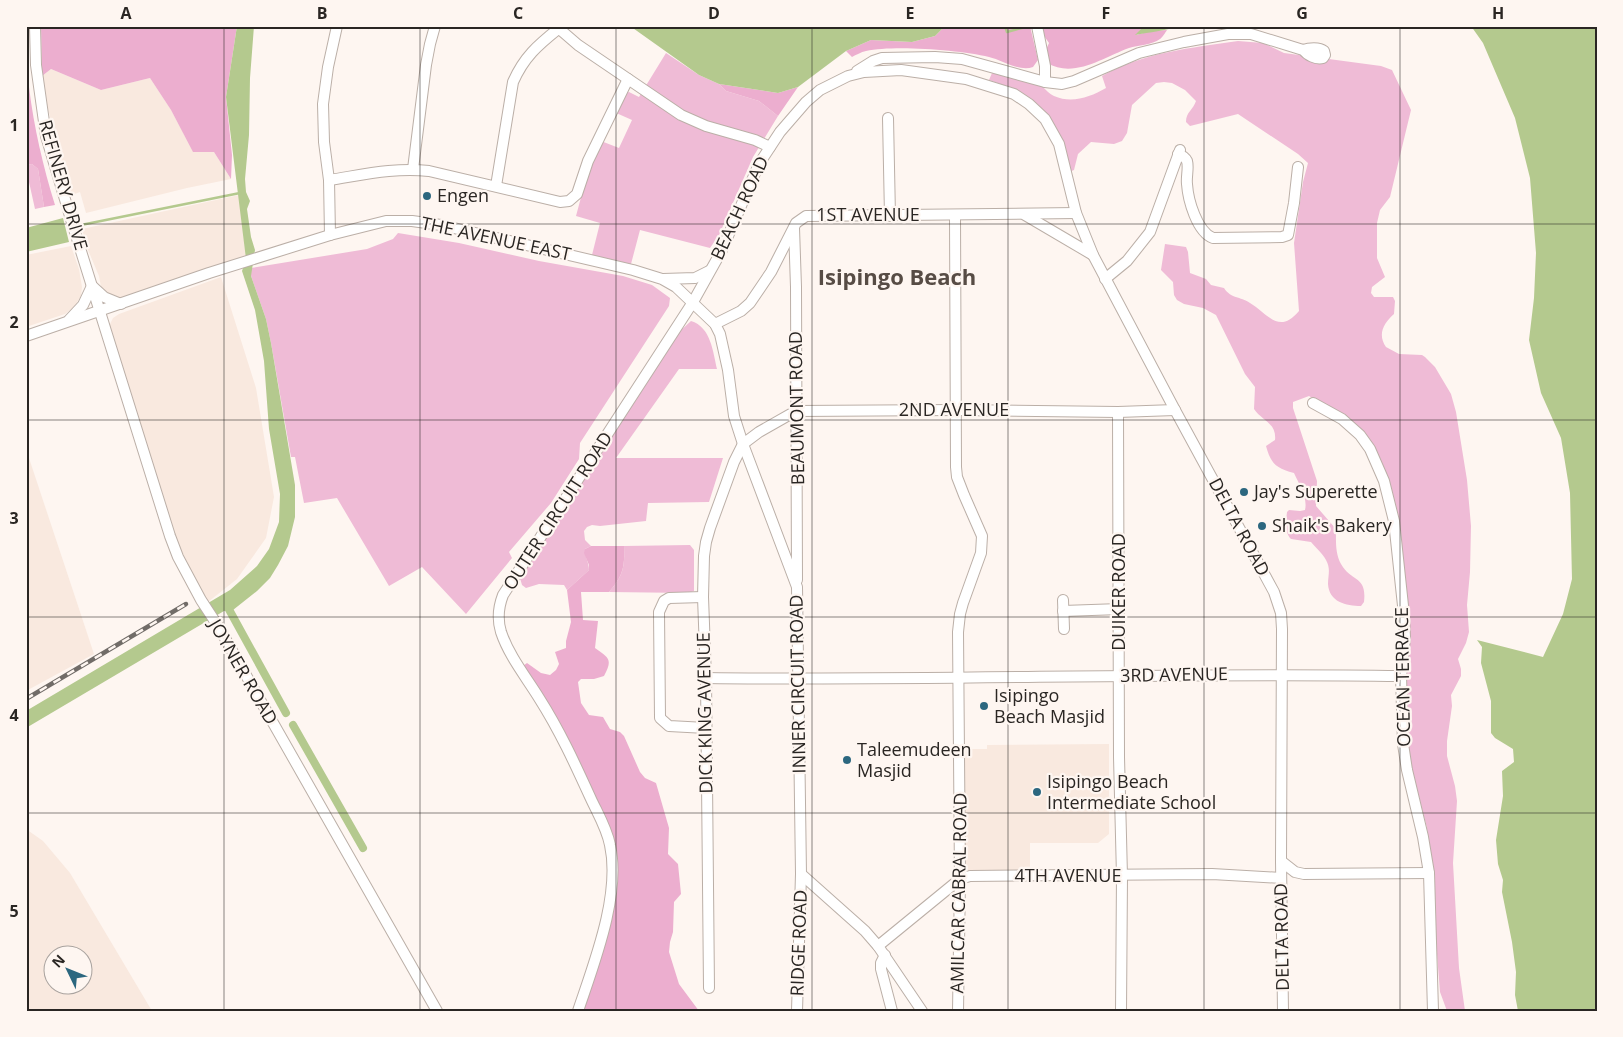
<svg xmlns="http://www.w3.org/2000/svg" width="1623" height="1037" viewBox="0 0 1623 1037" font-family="'Open Sans',sans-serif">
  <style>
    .built { fill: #f9e9df; fill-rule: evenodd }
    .green { fill: #efbbd6 }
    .forest { fill: #ecaecf }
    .water { fill: #b4c98e }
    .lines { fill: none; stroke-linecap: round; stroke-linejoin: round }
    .stream { stroke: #b4c98e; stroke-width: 2.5 }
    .canal { stroke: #b4c98e; stroke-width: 8 }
    .minor-casing { stroke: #bbafa7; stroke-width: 12 }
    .minor { stroke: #fff; stroke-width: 10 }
    .rail-casing { stroke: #716c68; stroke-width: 4.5 }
    .rail { stroke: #fef6f1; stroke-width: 2.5; stroke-dasharray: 8; stroke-linecap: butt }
    .grid { fill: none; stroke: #2a2623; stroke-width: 1; stroke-opacity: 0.55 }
    .poi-dot { fill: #2c677f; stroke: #fef6f1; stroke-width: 2 }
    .labels { text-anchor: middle; stroke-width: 4.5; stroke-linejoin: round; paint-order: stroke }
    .street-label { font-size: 18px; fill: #2a2623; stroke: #fef6f1 }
    .poi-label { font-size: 18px; fill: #2a2623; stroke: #fef6f1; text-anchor: start }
    .district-label { font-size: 22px; font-weight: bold; fill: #574c45; stroke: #fef6f1 }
    .neatline { fill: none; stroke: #2a2623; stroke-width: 2 }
    .grid-label { font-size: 16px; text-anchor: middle; font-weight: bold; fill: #2a2623 }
  </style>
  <rect width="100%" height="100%" fill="#fef6f1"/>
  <g class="built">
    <path d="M51 69 101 90 150 78 171 110 193 151 214 152 231 179 187 188 86 213 80 192 72 195 70 191 44 94 42 76Z"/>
    <path d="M239 195 246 259 120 298H111L101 287 99 276 88 250 82 229Z"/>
    <path d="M71 246 79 269 82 287 81 296 74 307 65 314 26 327V255Z"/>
    <path d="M221 277 256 388 274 497 266 538 237 579 208 602 179 549 141 426 108 328 113 318 119 314Z"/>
    <path d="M26 449 94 654 26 691Z"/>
    <path d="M1109 744V834L1098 843H1030V874H964V749H987V745Z"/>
    <path d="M26 829 43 841 70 873 152 1011H26ZM52 954H82V984H52Z"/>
  </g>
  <g class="green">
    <path d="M1238 41 1263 43 1284 53 1381 66 1392 70 1411 110 1390 197 1380 210 1377 223V258L1385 277 1372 287 1371 293 1374 297H1393L1395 301 1394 314C1384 323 1377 334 1386 347L1399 354 1422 355 1425 357 1435 367 1451 394 1456 412 1467 480 1471 526 1470 572 1467 605 1469 632 1466 643 1458 659 1461 669V676L1451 695 1452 706 1447 741V756L1455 786 1457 801 1453 863 1459 968 1465 1011H1447L1440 992 1427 828 1414 778 1407 742 1405 706 1408 617 1380 461 1319 402 1309 396 1293 402V408L1317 481 1316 506 1336 529C1336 541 1335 553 1341 564 1352 583 1367 575 1364 602L1361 606C1346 606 1329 602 1328 584 1328 575 1331 569 1326 560 1323 554 1316 548 1311 542L1291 539C1284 531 1286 522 1287 512L1289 510 1300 511 1305 510C1308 498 1299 484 1294 473 1276 468 1271 464 1266 446L1275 440C1277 423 1261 420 1254 409L1255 387 1245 374 1216 315 1203 308 1184 304 1177 300 1174 295 1173 282 1161 270 1165 244 1186 247 1188 252 1190 273 1206 279 1211 285 1224 288C1231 299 1240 296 1250 303 1268 314 1279 335 1299 311L1294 243 1303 182 1308 163 1298 154 1238 114 1190 126 1186 122C1186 112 1193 110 1196 101L1185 90 1172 83 1164 82 1156 83 1132 105 1127 133 1122 141 1114 144 1091 142 1078 154 1074 170 1069 172 1048 116C1032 97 1013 88 989 80L992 73C1005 76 1030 80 1041 86 1046 89 1049 94 1054 96 1072 104 1090 97 1106 88L1102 76C1144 52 1191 48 1238 41Z"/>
    <path d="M666 53 699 75 719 84 726 91 759 101 778 116 753 157 719 235 710 248 640 230 631 264 592 255 600 223 576 216 587 175 601 141 619 148 632 120 614 112 626 93 629 92 639 97Z"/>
    <path d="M32 164 38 169 44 207 35 209 29 182H26L27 165Z"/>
    <path d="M398 233 459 243 539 261 623 276 652 285 670 298 669 306 580 443 579 459 551 503 509 552 512 558 466 614 422 567 389 586 337 498 304 503 295 457H291L271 343 266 319 251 276V268L367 249 393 239Z"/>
    <path d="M691 321C711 327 713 352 717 369H679L616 458H723L709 502 648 503 646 521 600 526 592 525 587 527 584 531 585 540 591 546 585 549C585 557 589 563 589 570L567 590 564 585 539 584 526 588 522 585 520 578 677 334Z"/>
    <path d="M690 545 694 550V591L689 593 609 592C623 576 625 567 624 546Z"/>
  </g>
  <g class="forest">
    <path d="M26 26C30 41 27 70 29 87 34 128 43 166 55 205L44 207 38 169 32 164 27 165 26 169Z"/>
    <path d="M41 26H237L226 97 232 155 231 179 214 152H193L171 110 150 78 101 90 51 69 42 76Z"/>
    <path d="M945 26H1030L1038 60 1033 67C1019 72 1002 60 989 57 959 50 895 45 866 51 861 52 856 55 852 57L846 51 871 40 912 42 935 36Z"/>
    <path d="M1042 26H1144L1136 35 1151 31 1167 30C1165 33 1162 38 1160 39 1152 45 1138 45 1129 48 1104 57 1074 79 1047 63L1045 52 1049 43 1042 33Z"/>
    <path d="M719 84 778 93 798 87 778 116 759 101 726 91Z"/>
    <path d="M591 546H624C625 567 623 576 609 592H581L583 620 598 621 595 648C609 658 613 659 604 676L594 679H581L578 682 581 703 589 715 603 717 610 729 620 732 624 736 640 772 645 778 656 783 669 828 668 854 678 864 681 894 674 902 673 932 670 942 669 952 679 984 699 1011H583L588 996 613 854 523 666 527 663 541 673 550 675 556 670 559 664 555 652 566 648V641L571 622 567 590 589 570V565L584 553 585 549Z"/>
  </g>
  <g class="water">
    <path d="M237 26H254L250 78 249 135 245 179 246 192 250 201 247 209 251 237 255 250 251 276 266 319 271 343 295 485V517L288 546 278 565 270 578 257 591 233 610 224 611 26 728V711L230 590 257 566 269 549 279 522 280 494 269 429 264 361 255 310 242 271 246 259 226 97Z"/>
    <path d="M630 26H945L935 36 912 42 871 40 846 51 798 87 778 93 719 84 699 75Z"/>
    <path d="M1144 26H1180C1165 31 1150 32 1135 35Z"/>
    <path d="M1471 26H1597V1011H1518L1515 995 1516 972 1512 942 1502 892 1503 880 1498 864 1496 840 1503 796 1502 771 1514 762 1513 749 1495 738 1491 733V701L1481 663 1482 647 1477 640 1543 657 1563 614 1572 579 1570 493 1561 438 1541 393 1529 340 1534 298 1536 253 1530 178 1515 118 1483 43Z"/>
    <path d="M63 218 69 242 26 252V228Z"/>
  </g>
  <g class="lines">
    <g class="stream">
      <path d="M1005 26 1007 32 1029 26"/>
      <path d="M76 226 240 193"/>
    </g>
    <g class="canal">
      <path d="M226 604 286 713"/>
      <path d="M293 725 363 848"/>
    </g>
    <g class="minor-casing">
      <g id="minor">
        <path d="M35 26 36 65 46 136 70 216 170 536 178 557 201 600 218 626 437 1011"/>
        <path d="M556 26 578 45 681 115 706 126 755 140 770 147"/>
        <path d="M1037 26 1045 66V82"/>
        <path d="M857 71 873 61 882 58 935 57 962 59 1045 82 1062 84 1074 81 1139 53 1184 42 1228 34H1251L1303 50C1307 55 1316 60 1323 58L1325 55 1324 51C1319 47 1309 48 1303 50"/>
        <path d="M888 118 890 216"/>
        <path d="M1178 154C1181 155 1185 157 1187 161 1189 168 1186 177 1187 184 1188 200 1197 232 1213 238L1282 237 1288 235 1294 203 1298 167"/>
        <path d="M413 169 426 65 430 44 435 26"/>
        <path d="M329 180C362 175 395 167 429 171L560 202 569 201 577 194 588 161 628 79"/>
        <path d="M496 186 513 82C524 57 538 45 558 29"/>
        <path d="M955 215 956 467 957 477 964 495 982 536 981 553 963 603 960 614 958 632 960 879 958 1011"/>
        <path d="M1025 215 1093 255"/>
        <path d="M794 228 796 287 797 580"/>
        <path d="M330 235 329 180 324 142 323 104 328 67 337 26"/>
        <path d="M663 279 695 278 709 271"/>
        <path d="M1105 279 1127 261 1150 232 1180 150"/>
        <path d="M69 320 83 305 92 286 104 297 121 304"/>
        <path d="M715 324 741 311 750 303 771 272 796 223 806 216 1076 213"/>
        <path d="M26 336 209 273 330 235 386 221H412L441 225 633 270 662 279 676 287 715 324 720 334 728 370 734 416 743 444 797 587 801 874 797 1011"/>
        <path d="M1313 403 1342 419 1360 435 1370 449 1384 481 1394 521 1404 615 1405 638 1401 676 1403 744 1407 770 1423 837 1429 873 1433 1011"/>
        <path d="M1118 412 1119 757 1122 876 1121 1011"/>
        <path d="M703 597 669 598 664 601 659 612 660 718 669 726 706 728"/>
        <path d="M1063 600 1064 629"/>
        <path d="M1063 611 1120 609"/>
        <path d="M706 678C938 681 1169 672 1401 676"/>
        <path d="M1281 861 1295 872 1304 874 1429 873"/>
        <path d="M801 874 865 931 878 946 922 1011"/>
        <path d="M878 946 960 879 970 876 1212 874 1281 878"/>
        <path d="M885 955 881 963V969L892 1011"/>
        <path d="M709 988 706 678 703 597 704 556 706 542 710 528 734 462 743 444 759 432 796 411 956 410 1118 412 1175 410"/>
        <path d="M578 1011C594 963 621 895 610 845 607 829 598 814 591 799 575 764 560 731 539 698 526 677 509 656 501 632 497 619 498 608 503 595L693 302 722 250 759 164 780 132 806 102 820 90 848 76 864 72 901 70 966 79 1014 94 1029 104 1045 119 1059 144 1076 213 1093 255 1175 410 1274 592 1281 613 1282 629 1281 861 1283 1011"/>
      </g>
    </g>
    <use href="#minor" class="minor"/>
    <g class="rail-casing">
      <path id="rail" d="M26 699 186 604"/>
    </g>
    <use href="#rail" class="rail"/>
  </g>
  <path class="grid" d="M224 26V1011M420 26V1011M616 26V1011M812 26V1011M1008 26V1011M1204 26V1011M1400 26V1011M26 224H1597M26 420H1597M26 617H1597M26 813H1597"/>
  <g class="poi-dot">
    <circle cx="427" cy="196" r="5"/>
    <circle cx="1244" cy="492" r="5"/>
    <circle cx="1262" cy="526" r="5"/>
    <circle cx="984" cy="706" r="5"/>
    <circle cx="847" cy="760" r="5"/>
    <circle cx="1037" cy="792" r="5"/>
  </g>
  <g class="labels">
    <g class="street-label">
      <text transform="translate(63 185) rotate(74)" y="6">REFINERY DRIVE</text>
      <text transform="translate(740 208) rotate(-65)" y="6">BEACH ROAD</text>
      <text x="868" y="221">1ST AVENUE</text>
      <text transform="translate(496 239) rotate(12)" y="6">THE AVENUE EAST</text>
      <text transform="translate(797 408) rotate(-91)" y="6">BEAUMONT ROAD</text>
      <text x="954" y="416">2ND AVENUE</text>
      <text transform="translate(558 511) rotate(-57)" y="6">OUTER CIRCUIT ROAD</text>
      <text transform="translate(1239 527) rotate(62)" y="6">DELTA ROAD</text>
      <text transform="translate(1119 592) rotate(-90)" y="6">DUIKER ROAD</text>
      <text transform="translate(243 672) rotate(60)" y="6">JOYNER ROAD</text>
      <text transform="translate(1174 675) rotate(-1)" y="6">3RD AVENUE</text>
      <text transform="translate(1403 677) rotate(-91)" y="6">OCEAN TERRACE</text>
      <text transform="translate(798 684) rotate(-91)" y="6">INNER CIRCUIT ROAD</text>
      <text transform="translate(705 713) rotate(-91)" y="6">DICK KING AVENUE</text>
      <text x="1068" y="882">4TH AVENUE</text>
      <text transform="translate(959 893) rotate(-89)" y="6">AMILCAR CABRAL ROAD</text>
      <text transform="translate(1282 937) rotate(-91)" y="6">DELTA ROAD</text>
      <text transform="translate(799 943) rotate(-88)" y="6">RIDGE ROAD</text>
    </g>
    <g class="poi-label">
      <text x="437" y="202">Engen</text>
      <text x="1254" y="498">Jay's Superette</text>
      <text x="1272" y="532">Shaik's Bakery</text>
      <text x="994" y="702">Isipingo<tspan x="994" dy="21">Beach Masjid</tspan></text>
      <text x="857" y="756">Taleemudeen<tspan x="857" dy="21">Masjid</tspan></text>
      <text x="1047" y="788">Isipingo Beach<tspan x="1047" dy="21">Intermediate School</tspan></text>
    </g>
    <g class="district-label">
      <text x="897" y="285">Isipingo Beach</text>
    </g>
  </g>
  <rect width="1623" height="1037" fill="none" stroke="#fef6f1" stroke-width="55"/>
  <g transform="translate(68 970) rotate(313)"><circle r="24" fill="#fef6f1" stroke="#a9a39f"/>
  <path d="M0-4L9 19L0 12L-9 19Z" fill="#2c677f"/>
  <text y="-8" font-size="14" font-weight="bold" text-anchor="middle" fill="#2a2623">N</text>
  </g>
  <rect x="28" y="28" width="1568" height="982" class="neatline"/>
  <g class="grid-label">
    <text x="126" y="19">A</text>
    <text x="322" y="19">B</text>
    <text x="518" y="19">C</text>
    <text x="714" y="19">D</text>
    <text x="910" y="19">E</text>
    <text x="1106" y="19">F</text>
    <text x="1302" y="19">G</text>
    <text x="1498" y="19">H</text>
    <text x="14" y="131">1</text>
    <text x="14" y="328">2</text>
    <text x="14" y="524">3</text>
    <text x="14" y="721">4</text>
    <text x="14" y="917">5</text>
  </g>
</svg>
